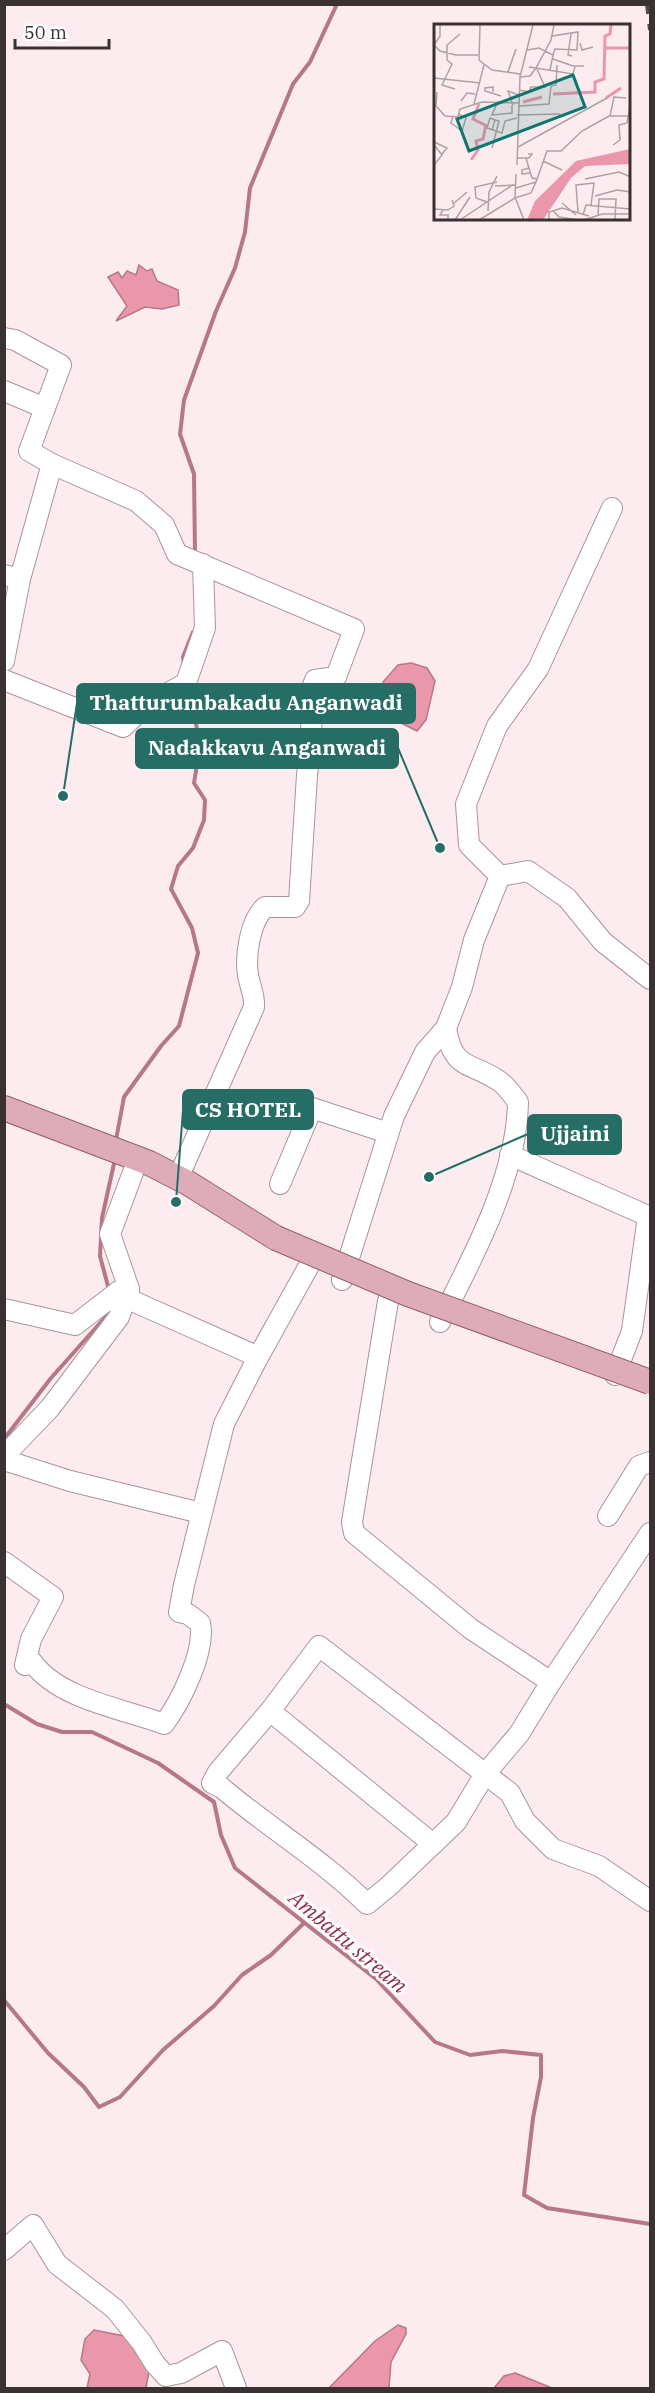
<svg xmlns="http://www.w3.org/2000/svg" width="655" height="2393" viewBox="0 0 655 2393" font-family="'IBM Plex Serif',serif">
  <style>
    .water { fill: #eb97ab; stroke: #b67887; stroke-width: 1.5 }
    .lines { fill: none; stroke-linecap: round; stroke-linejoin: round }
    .stream { stroke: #b67887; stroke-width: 4 }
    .minor-casing { stroke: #ab9498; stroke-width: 22 }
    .major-casing { stroke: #955d6a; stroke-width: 26 }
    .minor { stroke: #fff; stroke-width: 20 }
    .major { stroke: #ddacb8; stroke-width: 24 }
    .rail { stroke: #554b4d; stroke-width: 4; stroke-dasharray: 10 10; stroke-linecap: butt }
    .major-bridge-casing { stroke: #955d6a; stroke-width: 26; stroke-linecap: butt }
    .major-bridge { stroke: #ddacb8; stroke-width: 24 }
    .labels { text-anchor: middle; stroke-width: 6; stroke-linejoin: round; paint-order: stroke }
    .water-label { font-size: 21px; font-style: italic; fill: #8e2d4c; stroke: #fefefe }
    .inset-river { fill: none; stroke: #eb97ab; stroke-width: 3 }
    .inset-road { fill: none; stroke: #aea1a4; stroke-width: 1.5 }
    .view { fill: #0f766e; fill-opacity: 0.15; stroke: #0f766e; stroke-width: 3 }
    .inset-edge { fill: none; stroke: #3a3133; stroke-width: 3 }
    .leader { fill: none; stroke: #256d65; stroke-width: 2 }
    .callout-dot { fill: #256d65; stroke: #fefefe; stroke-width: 2 }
    .callout { fill: #256d65; stroke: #256d65; stroke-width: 2 }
    .callout-label { font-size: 21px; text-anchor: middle; font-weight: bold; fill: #fff }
  </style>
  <rect width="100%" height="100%" fill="#fcecef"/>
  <g class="water">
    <path d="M139 265 147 271 152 269 157 281 178 290 179 305 162 309 145 307 116 321 127 306 108 277 118 272 122 278 127 271 136 275Z"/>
    <path d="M411 663 427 668 435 681 426 720 417 731 375 710 383 682 398 665Z"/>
    <path d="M398 2325 406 2328V2334L391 2362 389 2388H329L375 2341Z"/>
    <path d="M94 2330 124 2336 150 2366 146 2388H87L90 2374 81 2360 85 2339Z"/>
    <path d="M515 2373 552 2388H494L504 2376Z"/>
  </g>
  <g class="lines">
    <g class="stream">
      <path d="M195 554 194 474 180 434 184 400 216 311 235 268 245 232 250 188 293 84 310 62 337 4"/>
      <path d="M184 665 183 657 193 632"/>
      <path d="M116 1140 124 1097 161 1046 179 1026 198 953 192 928 171 889 178 866 193 848 204 820 205 800 194 783C198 761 201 738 194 716 191 706 185 702 184 690"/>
      <path d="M109 1290 100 1256 102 1218 115 1159"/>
      <path d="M4 1439 51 1378 109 1313V1306"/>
      <path d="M4 1704 37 1724 62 1732H92L158 1763 214 1802 221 1835 235 1868 376 1979 435 2042 470 2055 502 2051 541 2055V2077L533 2118 524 2195 547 2208 650 2224"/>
      <path d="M4 2000 48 2053 84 2087 99 2107 120 2097 163 2050 214 2006 242 1975 271 1955 304 1923"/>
    </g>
    <g class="minor-casing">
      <g id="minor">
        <path d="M4 338 15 340 61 365 29 451 52 464 20 579"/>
        <path d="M4 391 45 408"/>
        <path d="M52 464 136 501 164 525 177 554 354 629 336 677 315 680 308 698 312 732 307 775 299 901 295 907H265C250 921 245 955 248 975 250 987 255 995 254 1007L178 1178"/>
        <path d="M4 575 20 579 4 661"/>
        <path d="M4 680 123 727 145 706 186 683 205 628 203 564"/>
        <path d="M500 876 528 871 567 898 603 942 650 979"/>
        <path d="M510 1155 648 1216 632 1331 615 1375"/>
        <path d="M280 1184 312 1108 388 1133"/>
        <path d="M342 1280 394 1116 425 1052 446 1028 462 987 474 940 500 876 469 845 466 804 497 726 538 669 612 508"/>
        <path d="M4 1309 75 1325 119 1291 129 1289"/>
        <path d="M440 1322C473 1257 517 1176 518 1102 513 1096 507 1086 499 1081 470 1061 453 1071 446 1028"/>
        <path d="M255 1363 311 1262"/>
        <path d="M4 1456 50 1408 119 1317 129 1289 110 1234 138 1159"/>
        <path d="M4 1460 70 1481 201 1513"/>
        <path d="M608 1516 639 1466 650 1462"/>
        <path d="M4 1562 53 1597 31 1639 25 1665 33 1663C59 1699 124 1709 164 1724 181 1701 206 1651 200 1623L188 1614 179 1612 184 1585 224 1424 255 1363 254 1355 126 1298"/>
        <path d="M551 1682 650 1533"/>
        <path d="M270 1711 218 1772 212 1783 222 1788C269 1828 323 1860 367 1904L389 1886 456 1822 485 1774 519 1734 551 1682 471 1629 354 1533 352 1522 388 1301"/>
        <path d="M433 1844 270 1711 319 1646 510 1793 525 1821 553 1849 599 1866 650 1901"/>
        <path d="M4 2250 33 2225 57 2264 115 2309 142 2343 155 2364 166 2376 181 2373 222 2351 236 2388"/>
      </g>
    </g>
    <g class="major-casing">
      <path id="major" d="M4 1108 149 1163 188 1183 276 1238"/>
    </g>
    <use href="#minor" class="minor"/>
    <use href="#major" class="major"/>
    <path class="rail" d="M647 4 650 30"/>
    <g class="major-bridge-casing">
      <path id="major-bridge" d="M276 1238 408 1294 650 1382"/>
    </g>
    <use href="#major-bridge" class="major-bridge"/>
  </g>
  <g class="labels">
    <g class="water-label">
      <text transform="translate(348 1942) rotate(40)" y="7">Ambattu stream</text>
    </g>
  </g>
  <g transform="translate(434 24)">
    <rect width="196" height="196" fill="#fcecef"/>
    <path d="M196 125V140L151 142 137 154 109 196H93L101 177 142 137Z" fill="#eb97ab"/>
    <path class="inset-river" d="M172 24H196M119 70 161 68V58L170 55 171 12 176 10 177 1M172 74 187 64M89 78 108 73M45 80 39 95 51 101M37 136 44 126 42 117 49 115 52 100"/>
    <path class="inset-road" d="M46 1 45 36 58 46 86 50M137 10 134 31 138 32M118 12 144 8 143 26 121 25 119 31M146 19 148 26 159 23M0 21 6 27 22 31H44M0 21 6 12V1M93 26 105 24 119 31 116 46M119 35 139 42H150M95 43 139 50 141 43M74 48 82 25M86 53 99 1M0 54 46 59M117 62 122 61 123 41M21 65 8 61 18 40 13 36V21L26 10M85 66 95 68 97 63H111L103 45M3 68 2 82 11 92 24 93 26 85 48 78 85 79M59 68V63L51 64V67L67 72M27 77 33 69 41 70M64 77 58 91 78 89V81M40 80 50 41M79 81 74 67 85 71M85 82 115 80 117 62M83 91 126 90M19 92 17 99 28 107 32 94 24 90M176 92 180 73 192 74M61 96 56 94 53 104 68 109 71 97 83 94M0 118 13 124 8 130M179 121 186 116 185 101 193 99 196 82M84 123 173 74M58 124 65 97 61 96 58 106M83 134H95L98 130H94M92 134 98 154 103 155M109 137 128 146M0 141 8 131 1 122M83 141 86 53 96 52 102 44 117 16 120 1M95 144 88 146V150L97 149M151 155 185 148 197 153M61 162 81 161M82 164 102 158 113 127H127L148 107 175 92H197M161 172 183 166 197 168M81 173 90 196M81 174 97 169 102 158M53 178 42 174 41 163 63 158M128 179 142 191M19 180 33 168M0 185 14 186 20 182 18 176M9 186 6 191H14V196M54 187 55 168 63 152M119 187 125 193 144 196M144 188 142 161 160 159 157 181M149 191 152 181 196 185M164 191 165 175H182L181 196M21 196 36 173M26 196 80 160M45 196 81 174 82 150M115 196V188L128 184 155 192M150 196 168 190H197"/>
    <path class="view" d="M139 51 151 83 35 127 23 95Z"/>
    <rect width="196" height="196" class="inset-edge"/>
  </g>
  <path class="leader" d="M63 796L77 703M440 848L398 748M176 1202L183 1110M429 1177L528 1134"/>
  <g class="callout-dot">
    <circle cx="63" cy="796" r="6"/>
    <circle cx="440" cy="848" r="6"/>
    <circle cx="176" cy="1202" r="6"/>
    <circle cx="429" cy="1177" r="6"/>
  </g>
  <g class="callout">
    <rect x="77" y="684" width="338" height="39" rx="6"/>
    <rect x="136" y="729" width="262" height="39" rx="6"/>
    <rect x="183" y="1090" width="130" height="39" rx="6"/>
    <rect x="528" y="1115" width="93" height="39" rx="6"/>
  </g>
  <g class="callout-label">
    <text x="246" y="710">Thatturumbakadu Anganwadi</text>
    <text x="267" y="755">Nadakkavu Anganwadi</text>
    <text x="248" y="1117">CS HOTEL</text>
    <text x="575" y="1141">Ujjaini</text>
  </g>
  <rect width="655" height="2393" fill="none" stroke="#3a3133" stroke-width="12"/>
  <path d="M15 39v9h94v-9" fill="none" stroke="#3a3133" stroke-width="3"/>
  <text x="24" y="39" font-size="18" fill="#3a3133" stroke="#fefefe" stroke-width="4.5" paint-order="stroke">50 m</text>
</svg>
